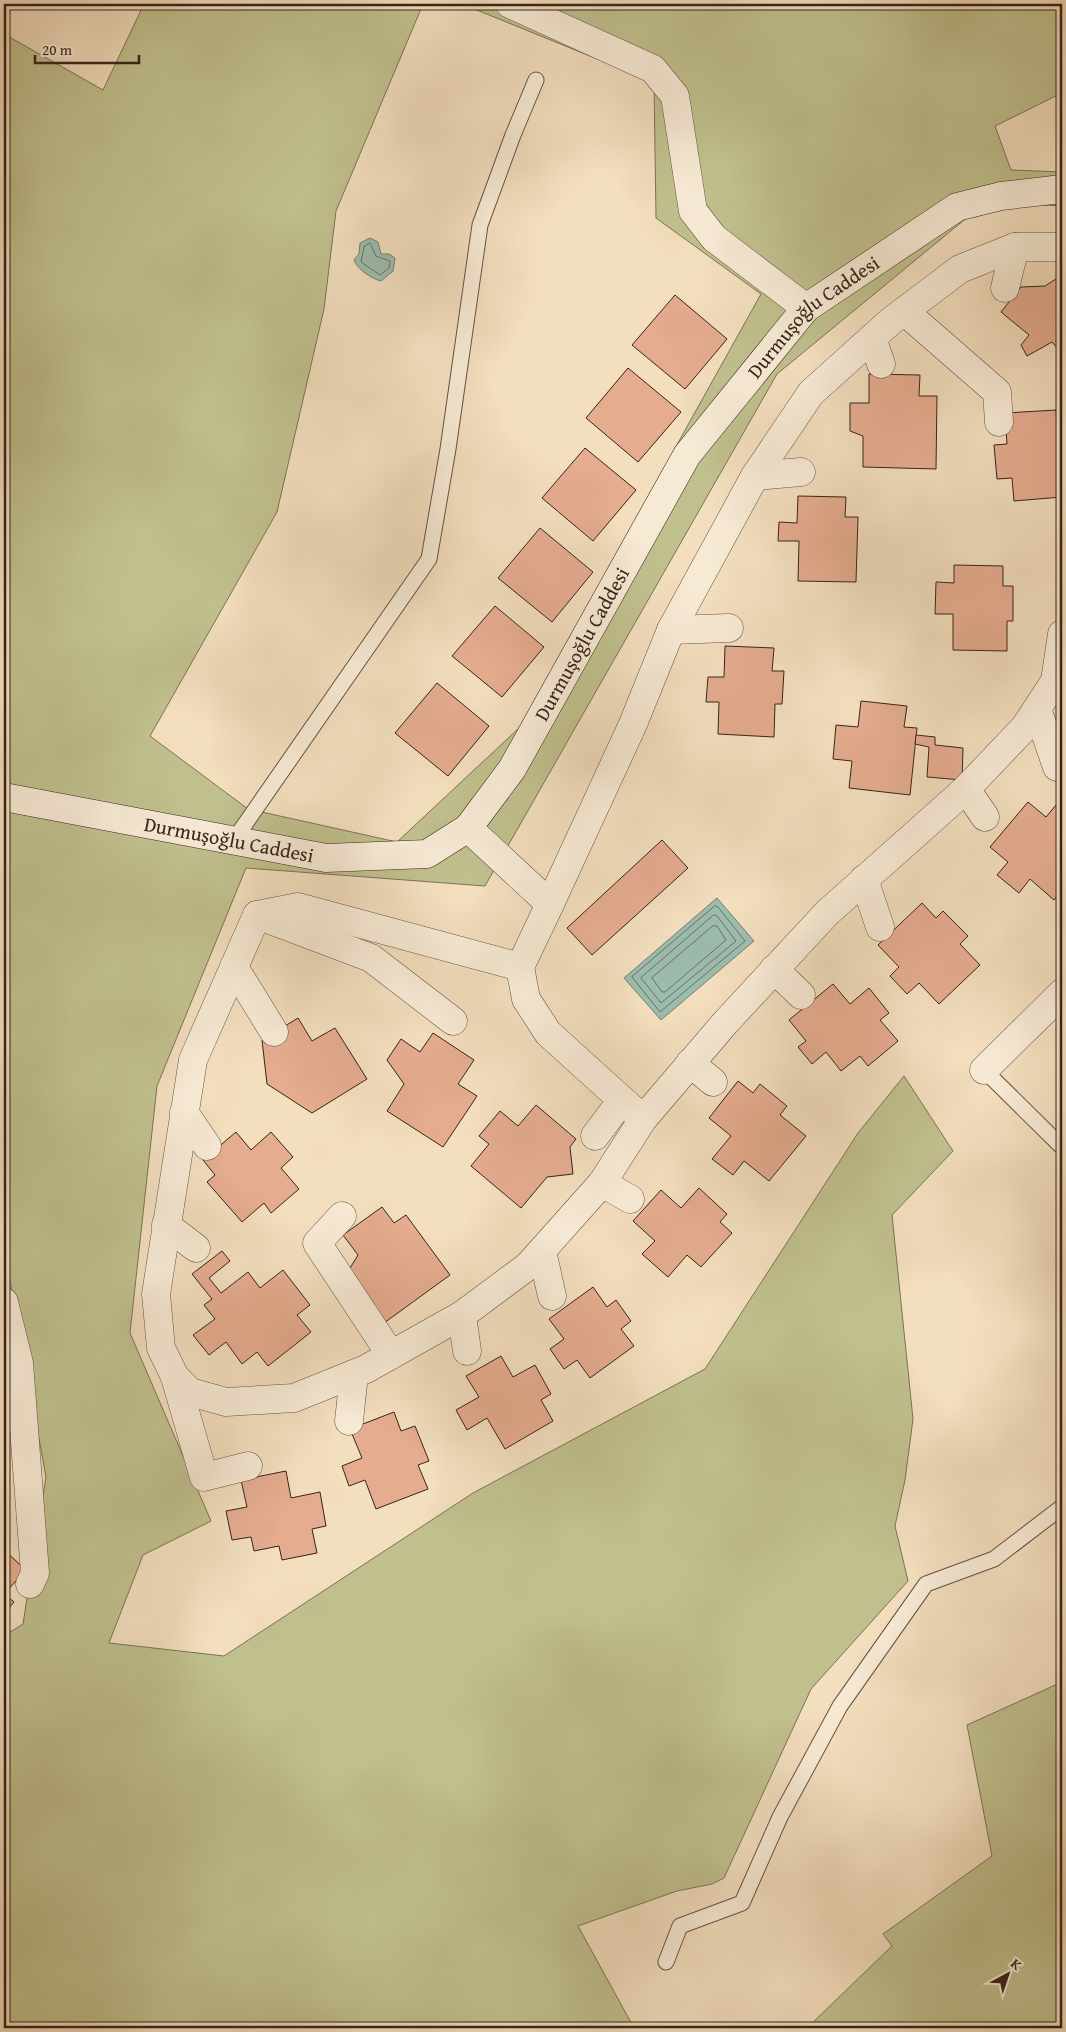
<svg xmlns="http://www.w3.org/2000/svg" width="1066" height="2032" viewBox="0 0 1066 2032" font-family="'Gentium Book Plus',serif">
  <style>
    .green { fill: #c0c08e; stroke: #7b7254 }
    .water { fill: #9cbcae; stroke: #737f73 }
    .lines { fill: none; stroke-linecap: round; stroke-linejoin: round }
    .shore { stroke: #697064; stroke-width: 1 }
    .building { fill: #e5ac90; stroke: #36241a }
    .lane-casing { stroke: #655243; stroke-width: 17 }
    .street-casing { stroke: #655243; stroke-width: 29 }
    .secondary-casing { stroke: #36241a; stroke-width: 29 }
    .lane { stroke: #f7ead5; stroke-width: 15 }
    .street { stroke: #f7ead5; stroke-width: 28 }
    .secondary { stroke: #f7ead5; stroke-width: 28 }
    .labels { text-anchor: middle; stroke-width: 4; stroke-linejoin: round; paint-order: stroke }
    .street-label { font-size: 20px; fill: #36241a; stroke: #f7ead5 }
  </style>
  <rect width="100%" height="100%" fill="#f3debe"/>
  <filter id="stains"><feTurbulence type="fractalNoise" baseFrequency=".004" numOctaves="4"/><feColorMatrix values="0 0 0 0 .2 0 0 0 0 .09 0 0 0 0 .02 0 0 0 .5 -.17"/></filter>
  <radialGradient id="worn" r=".72"><stop offset=".6" stop-color="#630" stop-opacity="0"/><stop offset="1" stop-color="#630" stop-opacity=".3"/></radialGradient>
  <g class="green">
    <path d="M144 4H423L336 211 324 309 277 512 150 736 248 809 397 842 519 728 761 294 656 218 654 82 462 4H1062V93L995 126 1011 170 1062 172V206L986 202 777 374 485 886 246 868 157 1086 130 1333 211 1521 143 1555 109 1643 224 1656 473 1493 705 1369 858 1133 904 1076 953 1151 892 1215 913 1419 905 1480 895 1526 908 1581 811 1689 724 1878 712 1884 677 1891 578 1926 634 2028H4V1636L23 1624 46 1477 4 1248V34L103 90Z"/>
    <path d="M1062 1682V2028H807L892 1946 883 1934 992 1856 967 1725Z"/>
  </g>
  <g class="water">
    <path d="M370 238 378 242 381 254H389L395 258 393 271 381 281C372 279 357 269 354 260L359 254 360 243Z"/>
    <path d="M717 898 754 941 661 1020 624 978Z"/>
  </g>
  <g class="lines">
    <g class="shore">
      <path d="M370 243 376 256 390 261 389 268 380 275 361 262 364 247Z"/>
      <path d="M715 906 718 907 745 941 660 1012 632 977Z"/>
      <path d="M714 915 717 916 736 941 661 1003 641 978Z"/>
      <path d="M713 926H717L726 940 665 992H662L652 978Z"/>
    </g>
  </g>
  <g class="building">
    <path d="M1062 275V350L1060 351 1052 342 1027 356 1021 345 1029 335 1001 312 1021 287 1045 286Z"/>
    <path d="M675 295 727 339 685 389 632 345Z"/>
    <path d="M628 368 681 412 638 462 586 418Z"/>
    <path d="M869 374 920 375 919 396H937L936 469 863 467V436L850 431V403H869Z"/>
    <path d="M1056 410 1058 431 1062 430V463H1059L1062 497 1014 501 1012 478 997 479 994 445 1007 444 1005 413Z"/>
    <path d="M585 448 636 490 593 541 542 498Z"/>
    <path d="M798 496 846 497 845 517H858L856 582 798 581 799 541H778L779 522 797 523Z"/>
    <path d="M540 528 593 572 552 622 498 578Z"/>
    <path d="M954 565 1003 566V586H1013V621H1007V651L953 650V614H935L936 582 954 583Z"/>
    <path d="M495 606 544 647 502 697 452 656Z"/>
    <path d="M725 646 774 648 772 671H784L782 704H775L774 737 718 734 719 702H706L708 677H724Z"/>
    <path d="M437 683 489 726 448 776 395 733Z"/>
    <path d="M861 701 907 706 904 727 917 728 910 795 849 788 852 761 833 759 836 725 858 727Z"/>
    <path d="M916 735 935 737V745L963 748 962 780 927 777 929 747 915 744Z"/>
    <path d="M1028 802 1046 817 1056 805 1062 810V890L1054 900 1030 879 1019 893 997 875 1008 862 990 847Z"/>
    <path d="M662 840 688 868 592 955 567 928Z"/>
    <path d="M922 903 936 918 943 911 968 936 960 944 980 965 939 1004 919 983 907 994 890 976 899 967 878 945Z"/>
    <path d="M833 984 850 1004 869 988 889 1013 880 1020 898 1041 868 1066 860 1056 841 1071 826 1052 812 1064 798 1047 806 1041 789 1020Z"/>
    <path d="M298 1018 312 1041 335 1028 367 1079 312 1113 267 1084 262 1040Z"/>
    <path d="M433 1033 474 1060 458 1084 477 1096 443 1147 387 1111 404 1084 387 1060 401 1039 420 1052Z"/>
    <path d="M738 1081 753 1093 760 1084 787 1106 780 1115 806 1136 769 1181 744 1161 733 1175 712 1159 731 1136 709 1118Z"/>
    <path d="M536 1105 576 1139 570 1147 573 1174 547 1177 521 1208 471 1166 489 1144 479 1136 500 1111 518 1126Z"/>
    <path d="M236 1132 251 1150 271 1132 293 1157 281 1168 299 1189 271 1213 264 1203 242 1222 207 1182 215 1175 203 1160Z"/>
    <path d="M699 1188 727 1214 720 1222 732 1233 701 1267 687 1255 668 1277 642 1254 655 1241 633 1221 661 1190 681 1208Z"/>
    <path d="M382 1207 394 1223 406 1215 450 1275 384 1323 347 1273 358 1255 343 1235Z"/>
    <path d="M222 1251 230 1261 209 1278 221 1293 248 1272 260 1288 283 1270 310 1305 297 1315 311 1332 268 1366 257 1352 242 1364 226 1342 209 1355 193 1335 215 1319 204 1305 212 1299 192 1274Z"/>
    <path d="M593 1287 607 1307 616 1300 631 1321 621 1329 634 1346 590 1378 577 1360 564 1369 550 1349 564 1339 549 1319Z"/>
    <path d="M501 1356 513 1377 535 1365 551 1394 541 1400 553 1421 505 1449 487 1418 467 1430 456 1410 479 1397 466 1376Z"/>
    <path d="M394 1412 401 1431 415 1426 429 1461 418 1465 428 1489 376 1509 365 1480 349 1486 342 1466 362 1458 350 1429Z"/>
    <path d="M286 1471 291 1498 320 1492 326 1526 312 1529 317 1553 282 1560 279 1546 254 1551 251 1537 232 1540 226 1511 247 1507 241 1480Z"/>
    <path d="M4 1550 26 1570 4 1594 14 1602 4 1614Z"/>
  </g>
  <g class="lines">
    <g class="lane-casing">
      <g id="lane">
        <path d="M234 840 429 559 448 449 480 225 513 135 536 80"/>
        <path d="M984 1070 1062 1147"/>
        <path d="M666 1962 680 1926 742 1903 780 1817 840 1706 926 1584 994 1559 1062 1507"/>
      </g>
    </g>
    <g class="street-casing">
      <g id="street">
        <path d="M510 4 653 69 675 96 693 211 714 238 806 308"/>
        <path d="M1005 288 1015 247"/>
        <path d="M904 311 997 392 999 422"/>
        <path d="M872 338 881 364"/>
        <path d="M755 476 801 472"/>
        <path d="M671 630 729 628"/>
        <path d="M1037 709 1057 767"/>
        <path d="M966 789 985 817"/>
        <path d="M468 828 550 904 633 724 671 630 755 476 811 393 891 321 960 269 1015 247H1062"/>
        <path d="M864 879 880 927"/>
        <path d="M550 904 520 967 526 999 548 1033 643 1119 725 1023 827 913 966 789 1025 727 1055 681 1062 634"/>
        <path d="M257 915 371 958 453 1021"/>
        <path d="M234 967 274 1032"/>
        <path d="M520 967 298 907 257 915 193 1060 156 1294 161 1348 175 1377 190 1392 226 1402 294 1398 366 1369 462 1315 528 1266 602 1183 643 1119"/>
        <path d="M774 969 801 995"/>
        <path d="M690 1063 713 1082"/>
        <path d="M984 1070 1062 993"/>
        <path d="M184 1112 207 1146"/>
        <path d="M595 1136 622 1100"/>
        <path d="M602 1183 630 1199"/>
        <path d="M342 1216 317 1243 391 1355"/>
        <path d="M166 1225 196 1248"/>
        <path d="M542 1251 552 1296"/>
        <path d="M4 1302 19 1363 35 1573 30 1584"/>
        <path d="M462 1315 467 1351"/>
        <path d="M175 1377 204 1477 248 1466"/>
        <path d="M349 1421 354 1374"/>
      </g>
    </g>
    <g class="secondary-casing">
      <g id="secondary">
        <path id="s1" d="M4 797 326 858 427 854 468 828 512 769 687 455 806 308 957 207 1001 196 1062 189"/>
      </g>
    </g>
    <use href="#lane" class="lane"/>
    <use href="#street" class="street"/>
    <use href="#secondary" class="secondary"/>
  </g>
  <g class="labels">
    <g class="street-label">
      <text dy="7" stroke="none"><textPath href="#s1" startOffset="1099">Durmuşoğlu Caddesi</textPath></text>
      <text dy="7" stroke="none"><textPath href="#s1" startOffset="694">Durmuşoğlu Caddesi</textPath></text>
      <text dy="7" stroke="none"><textPath href="#s1" startOffset="229">Durmuşoğlu Caddesi</textPath></text>
    </g>
  </g>
  <rect width="1066" height="2032" fill="none" stroke="#f3debe" stroke-width="20"/>
  <rect x="5" y="5" width="1056" height="2022" fill="none" stroke="#36241a" stroke-width="2.5"/>
  <rect x="10" y="10" width="1046" height="2012" fill="none" stroke="#36241a"/>
  <g transform="translate(1008 1974) rotate(40)" stroke="#f7ead5" stroke-width="4" paint-order="stroke">
  <path d="M0-4L9 19L0 12L-9 19Z" fill="#36241a"/>
  <text y="-8" font-size="14" font-weight="bold" text-anchor="middle" fill="#36241a">K</text>
  </g>
  <path d="M35 55v8h104v-8" fill="none" stroke="#36241a" stroke-width="2.5"/>
  <text x="42" y="55" font-size="15" fill="#36241a" stroke="#f7ead5" stroke-width="4" paint-order="stroke">20 m</text>
  <rect width="100%" height="100%" filter="url(#stains)"/>
  <rect width="100%" height="100%" fill="url(#worn)"/>
</svg>
